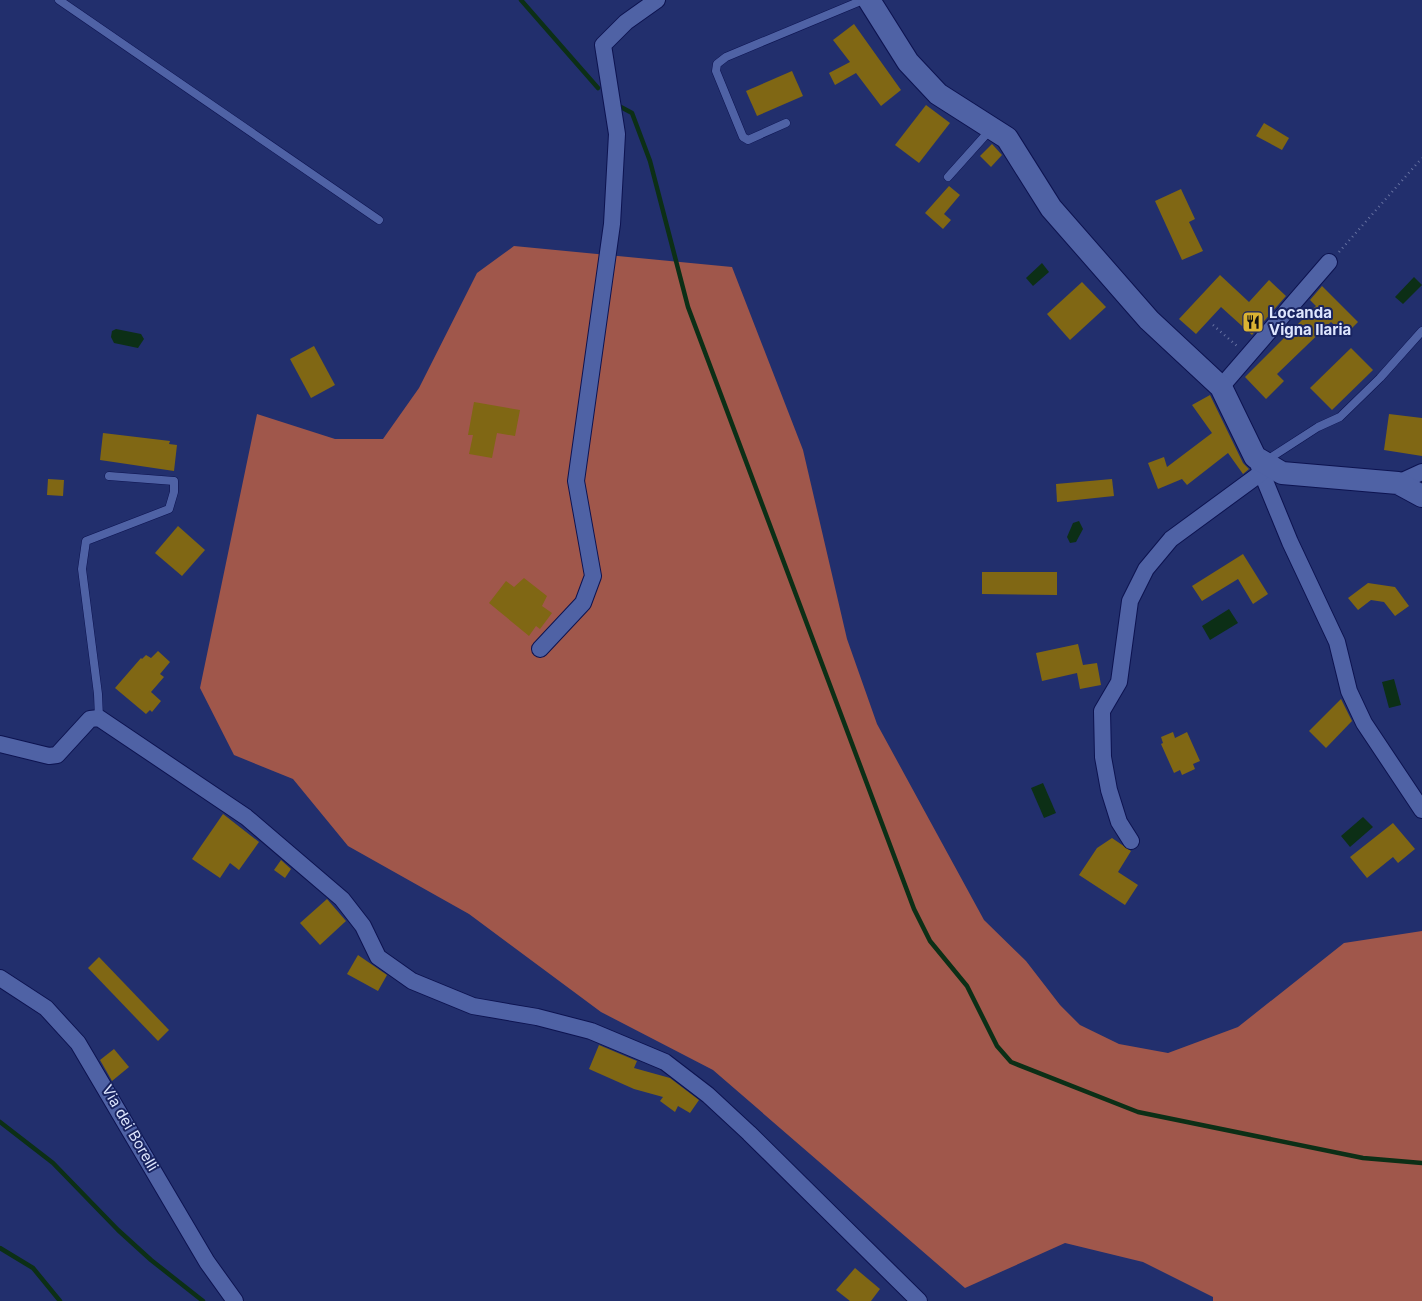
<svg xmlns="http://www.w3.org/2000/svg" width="1422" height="1301" viewBox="0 0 1422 1301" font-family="Inter,sans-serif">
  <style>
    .forest { fill: #a0574b }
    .water { fill: #0c2f16 }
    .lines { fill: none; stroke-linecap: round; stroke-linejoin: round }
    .stream { stroke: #0c2f16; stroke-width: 4.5 }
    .building { fill: #806714 }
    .lane-casing { stroke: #0d1350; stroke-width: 9 }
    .street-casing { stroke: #0d1350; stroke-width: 18 }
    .secondary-casing { stroke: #0d1350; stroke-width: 24 }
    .path { stroke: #6772a2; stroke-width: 2.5; stroke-dasharray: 1 4; stroke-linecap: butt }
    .lane { stroke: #4f62a5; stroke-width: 8 }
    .street { stroke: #4f62a5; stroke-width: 16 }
    .secondary { stroke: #4f62a5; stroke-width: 22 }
    .labels { text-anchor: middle; stroke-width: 4; stroke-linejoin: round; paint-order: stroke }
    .poi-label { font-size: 15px; font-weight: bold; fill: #dee6fe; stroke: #192461; text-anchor: start }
    .street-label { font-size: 15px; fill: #dee6fe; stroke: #192461 }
  </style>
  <rect width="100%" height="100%" fill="#222f6d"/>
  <path class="forest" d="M514 246 732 267 803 450 847 639 877 724 984 920 1026 961 1060 1005 1080 1025 1119 1044 1168 1053 1238 1027 1344 943 1422 931V1301H1213V1297L1143 1262 1065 1243 965 1288 713 1070 601 1012 469 914 348 846 293 779 234 755 200 688 257 414 335 439H383L419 388 477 273Z"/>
  <g class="water">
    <path d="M1042 263 1049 272 1033 286 1026 278Z"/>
    <path d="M1414 277 1422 285 1403 304 1395 297Z"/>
    <path d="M116 329 141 334 144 339 138 348 114 343 111 337 112 331Z"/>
    <path d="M1079 521 1083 529 1076 542 1070 543 1067 537 1073 523Z"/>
    <path d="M1229 609 1238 623 1210 640 1202 626Z"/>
    <path d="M1394 679 1401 705 1389 708 1382 682Z"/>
    <path d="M1043 783 1056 813 1044 818 1031 788Z"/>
    <path d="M1363 817 1373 827 1350 847 1341 836Z"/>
  </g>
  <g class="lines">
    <g class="stream">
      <path d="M521 0 598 88"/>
      <path d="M619 106 632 113 650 161 688 307 914 909 930 941 967 986 997 1046 1011 1062 1138 1112 1363 1158 1422 1163"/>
      <path d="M0 1122 53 1163 118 1230 151 1260 203 1301"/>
      <path d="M0 1248 33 1268 60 1301"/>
    </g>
  </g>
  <g class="building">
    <path d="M854 24 901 90 881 106 856 73 835 85 829 73 850 62 833 40Z"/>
    <path d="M792 71 803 96 757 116 746 91Z"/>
    <path d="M926 105 950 123 919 163 895 145Z"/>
    <path d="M1264 123 1289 138 1282 150 1256 136Z"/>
    <path d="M992 144 1002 155 991 167 980 156Z"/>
    <path d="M949 186 960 195 944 214 951 220 943 229 925 213Z"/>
    <path d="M1181 189 1195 219 1189 222 1203 251 1182 260 1155 201Z"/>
    <path d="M1220 275 1249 302 1269 280 1286 296 1252 335 1221 307 1196 334 1179 319Z"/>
    <path d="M1082 282 1106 307 1070 340 1047 314Z"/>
    <path d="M1322 286 1358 322 1345 335 1331 322 1277 374 1284 381 1266 399 1245 377 1316 306 1310 300Z"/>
    <path d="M314 346 335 385 311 398 290 359Z"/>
    <path d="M1351 348 1373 370 1332 410 1310 388Z"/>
    <path d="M1210 395 1243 463 1249 469 1243 474 1228 453 1187 485 1182 479 1158 489 1148 463 1164 457 1167 467 1212 433 1192 405Z"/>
    <path d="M474 402 520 410 515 436 497 433 492 458 469 454 473 435H468Z"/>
    <path d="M1389 414 1422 418V456L1384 450Z"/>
    <path d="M103 433 170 441 169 444 177 445 174 471 100 460Z"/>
    <path d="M48 479 64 480 63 496 47 495Z"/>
    <path d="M1112 479 1114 496 1057 502 1056 484Z"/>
    <path d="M178 526 205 550 182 576 155 553Z"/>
    <path d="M1243 554 1268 594 1253 604 1238 579 1202 601 1192 586Z"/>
    <path d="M982 572H1057V595L982 594Z"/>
    <path d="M524 578 547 596 542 606 552 613 540 629 536 626 529 636 489 603 506 581 514 587Z"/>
    <path d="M1368 583 1395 587 1409 606 1395 616 1384 602 1371 600 1358 610 1348 598Z"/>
    <path d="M1078 644 1083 665 1097 663 1101 685 1080 689 1077 673 1042 681 1036 653Z"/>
    <path d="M158 651 170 662 160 674 164 677 151 692 161 701 152 712 150 710 146 714 115 688 141 658 142 659 146 655 151 658Z"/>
    <path d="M1341 699 1352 721 1326 748 1309 731Z"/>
    <path d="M1173 732 1175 738 1187 732 1200 761 1193 764 1195 769 1182 775 1180 770 1174 773 1161 744 1163 743 1161 737Z"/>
    <path d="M223 814 259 842 239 870 230 863 220 878 192 859Z"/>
    <path d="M1393 823 1415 849 1398 863 1393 857 1367 878 1350 857Z"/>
    <path d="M1112 838 1131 851 1118 872 1138 885 1125 905 1079 875 1097 848Z"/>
    <path d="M281 860 291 869 285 878 274 870Z"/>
    <path d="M327 899 346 921 320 945 300 923Z"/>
    <path d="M358 955 387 975 378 991 347 974Z"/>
    <path d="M99 957 169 1030 158 1041 88 968Z"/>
    <path d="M599 1045 637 1061 634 1068 670 1078 699 1100 690 1113 678 1106 675 1112 660 1101 663 1097 634 1089 589 1069Z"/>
    <path d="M114 1049 129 1067 112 1081 100 1060Z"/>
    <path d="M855 1268 880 1289 871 1301H850L836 1290Z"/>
  </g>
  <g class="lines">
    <g class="lane-casing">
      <g id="lane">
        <path d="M59 0 379 220"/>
        <path d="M786 123 748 140 743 137 716 71 717 64 726 57 863 0"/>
        <path d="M948 177 991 129"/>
        <path d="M1267 460 1318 427 1340 417 1380 378 1422 331"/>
        <path d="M99 718 98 694 82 569 86 541 169 509 174 492V481L109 476"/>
      </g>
    </g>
    <g class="street-casing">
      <g id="street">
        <path d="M1221 387 1329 262"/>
        <path d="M1258 464 1290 542 1337 642 1349 691 1364 723 1422 810"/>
        <path d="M1398 483 1422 472"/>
        <path d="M540 649 583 603 593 576 576 481 612 224 617 134 603 45 626 22 657 0"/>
        <path d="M0 744 49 756 57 755 90 719 99 718 246 817 342 899 363 926 378 957 412 981 473 1006 537 1017 591 1031 665 1062 708 1095 749 1133 919 1301"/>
        <path d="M1131 841 1119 822 1109 790 1103 757 1102 711 1119 682 1130 601 1146 569 1171 539 1261 473"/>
        <path d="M0 978 46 1008 78 1043 207 1262 235 1301"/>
      </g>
    </g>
    <g class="secondary-casing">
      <path id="secondary" d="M869 0 908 62 938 94 1007 138 1051 208 1149 320 1221 387 1255 457 1282 473 1398 483 1422 496"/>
    </g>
    <g class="path">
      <path d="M1339 252 1422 158"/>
      <path d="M1213 325 1237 346"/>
    </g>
    <use href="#lane" class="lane"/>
    <use href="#street" class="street"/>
    <use href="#secondary" class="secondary"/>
  </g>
  <defs>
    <g id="restaurant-square" transform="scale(1.125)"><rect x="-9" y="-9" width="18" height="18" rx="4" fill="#dab333" stroke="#192461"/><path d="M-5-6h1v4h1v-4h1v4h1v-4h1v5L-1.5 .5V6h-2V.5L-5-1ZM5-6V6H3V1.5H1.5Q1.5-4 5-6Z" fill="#111"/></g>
  </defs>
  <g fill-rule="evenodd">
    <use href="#restaurant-square" x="1253" y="322"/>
  </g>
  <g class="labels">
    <g class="poi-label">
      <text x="1269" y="318">Locanda<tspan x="1269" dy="17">Vigna Ilaria</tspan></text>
    </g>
    <g class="street-label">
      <text transform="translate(130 1128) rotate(60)" y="5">Via dei Borelli</text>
    </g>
  </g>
</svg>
